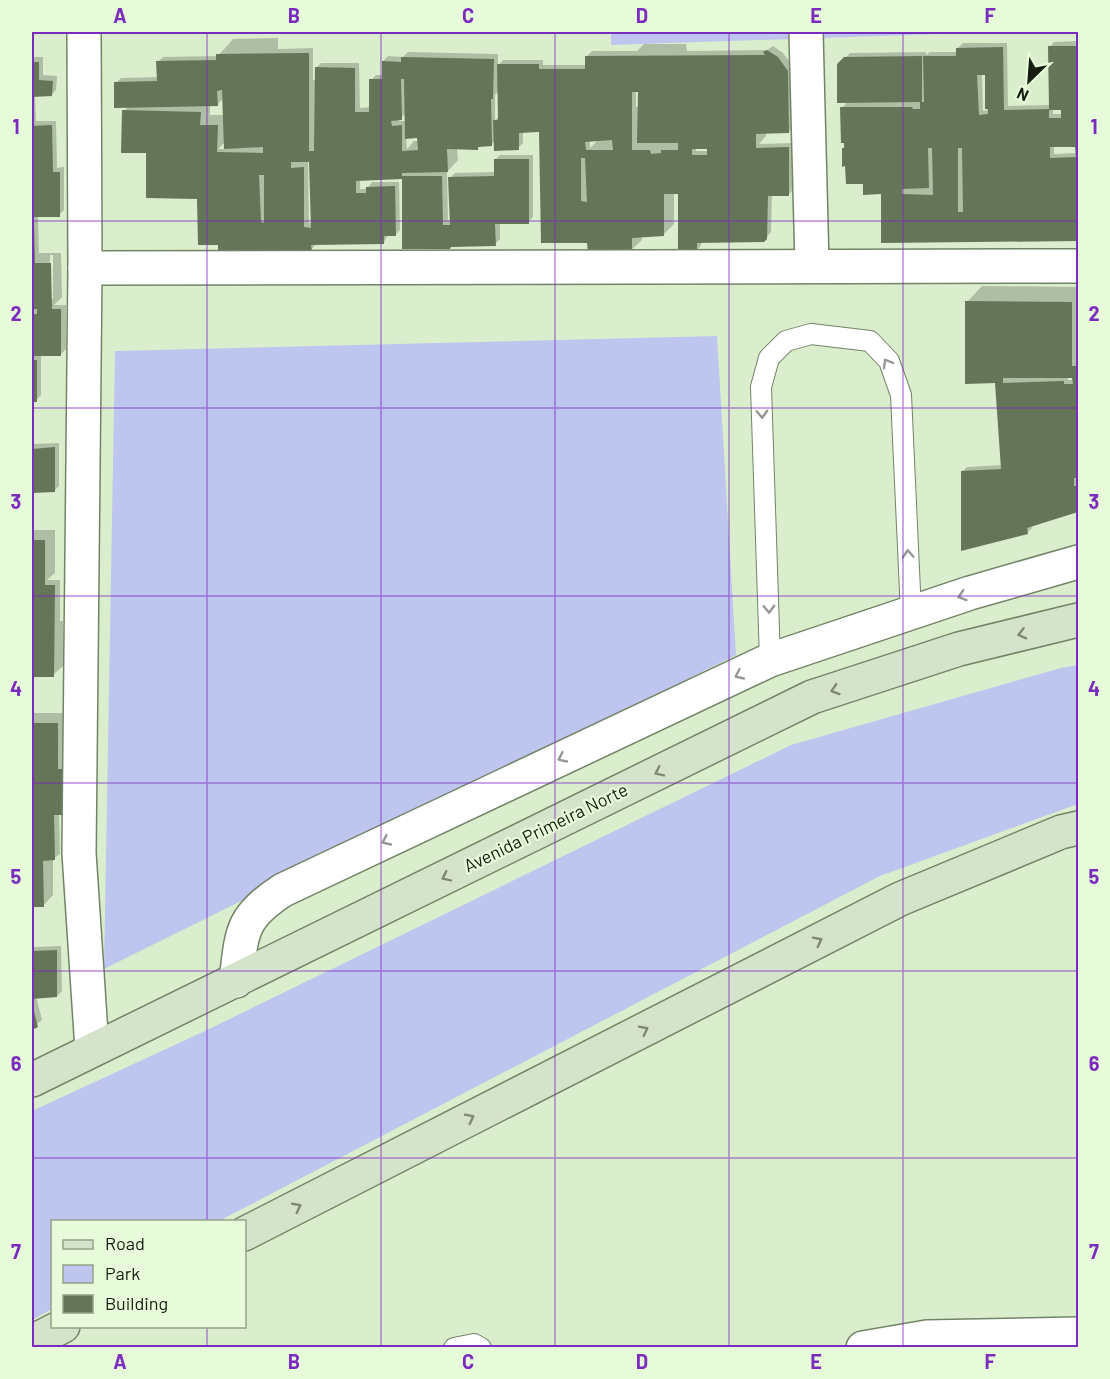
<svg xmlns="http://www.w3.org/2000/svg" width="1110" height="1379" viewBox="0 0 1110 1379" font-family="Barlow,sans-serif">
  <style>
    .park { fill: #bec5ee }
    .shadow { fill: #0003; fill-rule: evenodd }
    .building { fill: #647558; fill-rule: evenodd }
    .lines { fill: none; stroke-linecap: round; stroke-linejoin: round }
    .lane-casing { stroke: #728466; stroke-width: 22 }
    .street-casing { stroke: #728466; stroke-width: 36 }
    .secondary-casing { stroke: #728466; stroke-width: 36 }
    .lane { stroke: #fff; stroke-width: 20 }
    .street { stroke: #fff; stroke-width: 33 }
    .secondary { stroke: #d5e3ca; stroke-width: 33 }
    .oneway { stroke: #969993 }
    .oneway2 { stroke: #7f8976 }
    .grid { fill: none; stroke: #7b2cbf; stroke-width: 1.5; stroke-opacity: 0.55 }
    .labels { text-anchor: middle; stroke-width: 4.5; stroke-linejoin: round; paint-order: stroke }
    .street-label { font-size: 18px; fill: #151c10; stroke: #e7fbda }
    .neatline { fill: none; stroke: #7b2cbf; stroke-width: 2 }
    .grid-label { font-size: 20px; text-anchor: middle; font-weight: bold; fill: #7b2cbf }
  </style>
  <rect width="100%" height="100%" fill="#daeecd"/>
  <g class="park">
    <path d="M611 32H999L611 45Z"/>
    <path d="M717 336 736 655 104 969 115 351Z"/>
    <path d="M1078 665V804L880 876 219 1221 52 1222V1309L32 1320V1111L207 1030 791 745 1061 668Z"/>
  </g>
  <g class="shadow">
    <path d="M278 38V49L313 48V80H316V68L321 63H359L360 108 371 107V80L376 75H384L383 61 388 56 403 57 408 52 498 54V66L503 60H543V65H587V56L592 51H637L644 44H686L687 51 767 50 773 46 783 53 793 66 799 121 789 132H766V136L759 144 794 143V189L789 194H772L771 232 764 240 701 241V246L696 251 680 192H674V224L664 234 642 236V240L631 250 589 239 540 131H523V143L518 148 495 141 491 145H481L477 149H457L458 160 447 172 448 220 451 221 450 178 455 173 495 172V160L500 155H533V217L528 222H500V239L495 244 452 246 404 177 360 179V189H367L372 182H399L400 230 395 235H388L384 242 316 244 311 250 199 197 147 152 124 111 129 106 116 83 121 78 158 77V62L163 57 218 56 233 39ZM499 91V117L495 120V95ZM636 91H639V107H636ZM224 98V115H210V105H217ZM406 113V121H398ZM406 137H419V141H414L407 149ZM599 139 590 148V140ZM225 142 226 149H218ZM696 148H709L708 151H696ZM308 162H311L312 223H309Z"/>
    <path d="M1078 41V239L958 240 865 183 842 108 848 101 838 65 850 53 926 52V55L930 52H958V48L963 43H1007L1008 106 1051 105 1050 47 1054 42ZM982 73H986L987 110 983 111ZM1053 109H1062V114H1053ZM1054 146H1076L1077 153 1054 154Z"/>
    <path d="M32 57H43V75L57 76 56 90 51 95H35L36 121H56L57 168 64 167V210L59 215 38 216 39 253H61L62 297 54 305H66V349L61 354H41V395L36 400H32ZM50 255H53V299H50Z"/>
    <path d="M982 286 1078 287V332L1076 334V362H1078V511L1031 525 1032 528 1027 533 962 472 967 467 1002 465 996 381 967 302ZM1068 376H1074V380H1068Z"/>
    <path d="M59 443V486L54 491 32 492V444Z"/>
    <path d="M32 530H55V573L47 580H60V621H63L64 665 53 675H32Z"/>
    <path d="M32 713H68V757L61 765H67L66 809 59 814 60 854 53 859V895L43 906 32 905Z"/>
    <path d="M61 946 62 991 57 996H36L42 1020 32 1028V947Z"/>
  </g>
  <g class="building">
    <path d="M1048 46H1078V241L881 243V194L863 195V184H846L845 166 842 167V148H844V143H841L840 107H912L913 109H920V102L837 103V64L844 57 922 56V102H924L923 56H956V48L1003 47 1004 110 1049 109ZM977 75H985V109H988V114L979 115ZM1049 110H1061V118H1049ZM1050 147H1075L1076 157 1050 158ZM928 148H932L933 195 902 194V189L929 188ZM958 148H962L963 212H958Z"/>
    <path d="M767 50 778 57 788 71 789 133 756 134V148L789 147V196H768L767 239 764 242 697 243V252L678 253V194H664V236L632 238V252H588L587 243H541L539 132 519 133V150L494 151 493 120H498L497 64H539V69H585V56L765 55 763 52ZM632 92H638L637 143H678V150H661V153L651 154 650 150H632ZM612 140 613 150H586L585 142ZM692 149H707V155H692ZM581 158H585L587 202 581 201Z"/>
    <path d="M309 53V151H314L315 67 355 68V112H369V79H382V61L401 62V57L494 59 493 99H491L492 146 478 147V150L447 149 448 172 402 173V176H442L443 225H450L448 177 494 176V159H529V224H495L496 246 451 247 450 249H402V179L356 181V193H366V187L395 186 396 236H384V244L311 245 312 252H218V245H198L197 199 146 198V153H121L122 110 201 112 200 125H218L217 152 263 153V147L224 149 222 90 217 91 218 106 114 108V82L157 81 156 61 216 60V54ZM401 79H404L405 139 417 138 418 150 402 151V125L392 126 391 121 402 120ZM291 162H309L311 228 304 227V167L291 168ZM259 175H264V223L261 222Z"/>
    <path d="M32 62H39V80L53 81 52 96 32 97Z"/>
    <path d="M52 125 53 172H60V217H32V126Z"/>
    <path d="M32 221H34L35 263H51L52 309H61V356H32V314H37V309H32Z"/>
    <path d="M965 301 1072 302V366H1078V478H1074V486H1078V512L1027 528 1028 534 961 551V471L1001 469 995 383 965 384ZM1003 378H1072L1073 384H1064V381L1003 383Z"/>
    <rect x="32" y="360" width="5" height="42"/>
    <path d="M55 447V492L32 493V449Z"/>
    <path d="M32 540H45V585H55L54 677H32Z"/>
    <path d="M32 723H58V769H62V815H54L55 860 43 861 44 907H32Z"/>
    <path d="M57 950V997L32 999V951Z"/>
    <path d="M32 1004 38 1027 32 1030Z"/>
  </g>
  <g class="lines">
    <g class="lane-casing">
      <g id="lane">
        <path d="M770 660 761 387 769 358 786 341 811 334 870 341 889 361 901 395 911 613"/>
        <path d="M454 1348 474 1344 481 1348"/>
      </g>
    </g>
    <g class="street-casing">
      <g id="street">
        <path d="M84 32 85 268 79 853 92 1049"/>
        <path d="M806 32 812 265"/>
        <path d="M85 268 1078 266"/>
        <path d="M236 981C242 932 240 918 283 890L770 660 970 593 1078 562"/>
        <path d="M863 1348 927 1337 1078 1334"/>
      </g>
    </g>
    <g class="secondary-casing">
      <g id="secondary">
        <path d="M32 1080 812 697 959 649 1078 620"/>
        <path d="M244 1234 900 899 1061 832 1078 828"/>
        <path d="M32 1342 63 1326"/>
      </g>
    </g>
    <use href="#lane" class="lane"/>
    <use href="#street" class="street"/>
    <use href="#secondary" class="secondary"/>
  </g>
  <defs><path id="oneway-chevron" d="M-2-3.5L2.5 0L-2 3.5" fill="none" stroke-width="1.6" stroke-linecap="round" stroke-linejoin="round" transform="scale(1.5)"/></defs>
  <g class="oneway">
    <use href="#oneway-chevron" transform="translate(887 363) rotate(-120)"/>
    <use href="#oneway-chevron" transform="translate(762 414) rotate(88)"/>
    <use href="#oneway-chevron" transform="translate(908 554) rotate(-93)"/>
    <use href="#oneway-chevron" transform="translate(962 596) rotate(162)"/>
    <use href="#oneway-chevron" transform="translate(769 609) rotate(88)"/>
    <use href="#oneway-chevron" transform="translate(739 675) rotate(155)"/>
    <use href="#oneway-chevron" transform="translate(562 758) rotate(155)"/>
    <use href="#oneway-chevron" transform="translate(386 841) rotate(155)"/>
  </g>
  <g class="oneway2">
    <use href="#oneway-chevron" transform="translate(1022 634) rotate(166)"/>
    <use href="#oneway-chevron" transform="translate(835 690) rotate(162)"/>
    <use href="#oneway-chevron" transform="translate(659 772) rotate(154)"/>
    <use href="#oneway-chevron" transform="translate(446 877) rotate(154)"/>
    <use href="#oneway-chevron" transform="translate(818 941) rotate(-27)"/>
    <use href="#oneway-chevron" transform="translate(644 1030) rotate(-27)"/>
    <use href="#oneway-chevron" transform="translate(470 1118) rotate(-27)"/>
    <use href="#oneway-chevron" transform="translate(297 1207) rotate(-27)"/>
  </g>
  <path class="grid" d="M207 32V1222M381 32V1348M555 32V1348M729 32V1348M903 32V1348M32 221H1078M32 408H1078M32 596H1078M32 783H1078M32 971H1078M32 1158H1078M207 1326V1348"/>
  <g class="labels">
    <g class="street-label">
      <text transform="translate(546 828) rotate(-26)" y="6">Avenida Primeira Norte</text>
    </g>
  </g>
  <rect width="1110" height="1379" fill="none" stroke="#e7fbda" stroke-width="66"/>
  <rect x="51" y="1220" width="195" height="108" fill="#e7fbda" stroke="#93a289" stroke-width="1.5"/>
  <rect x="63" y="1240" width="30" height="9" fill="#d5e3ca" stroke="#93a289" stroke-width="1.5"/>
  <text x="105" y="1250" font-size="18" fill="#151c10">Road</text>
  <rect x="63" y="1265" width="30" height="18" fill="#bec5ee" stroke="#93a289" stroke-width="1.5"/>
  <text x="105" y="1280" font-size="18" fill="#151c10">Park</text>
  <rect x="63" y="1295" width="30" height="18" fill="#647558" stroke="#93a289" stroke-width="1.5"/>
  <text x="105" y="1310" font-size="18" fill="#151c10">Building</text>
  <g transform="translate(1029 81) rotate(205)" stroke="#e7fbda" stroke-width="4.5" paint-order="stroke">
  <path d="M0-4.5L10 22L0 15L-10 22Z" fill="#151c10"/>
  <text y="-9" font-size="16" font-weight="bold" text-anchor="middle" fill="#151c10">N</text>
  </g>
  <rect x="33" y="33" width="1044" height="1313" class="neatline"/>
  <g class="grid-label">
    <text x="120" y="23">A</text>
    <text x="294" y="23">B</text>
    <text x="468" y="23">C</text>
    <text x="642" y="23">D</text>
    <text x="816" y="23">E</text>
    <text x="990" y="23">F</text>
    <text x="16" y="134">1</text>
    <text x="1094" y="134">1</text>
    <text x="16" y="321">2</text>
    <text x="1094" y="321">2</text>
    <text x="16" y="509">3</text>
    <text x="1094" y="509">3</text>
    <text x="16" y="696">4</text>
    <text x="1094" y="696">4</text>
    <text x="16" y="884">5</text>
    <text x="1094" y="884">5</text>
    <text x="16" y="1071">6</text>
    <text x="1094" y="1071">6</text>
    <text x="16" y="1259">7</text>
    <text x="1094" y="1259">7</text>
    <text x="120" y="1369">A</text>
    <text x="294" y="1369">B</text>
    <text x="468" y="1369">C</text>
    <text x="642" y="1369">D</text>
    <text x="816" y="1369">E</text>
    <text x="990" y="1369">F</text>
  </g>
</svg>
